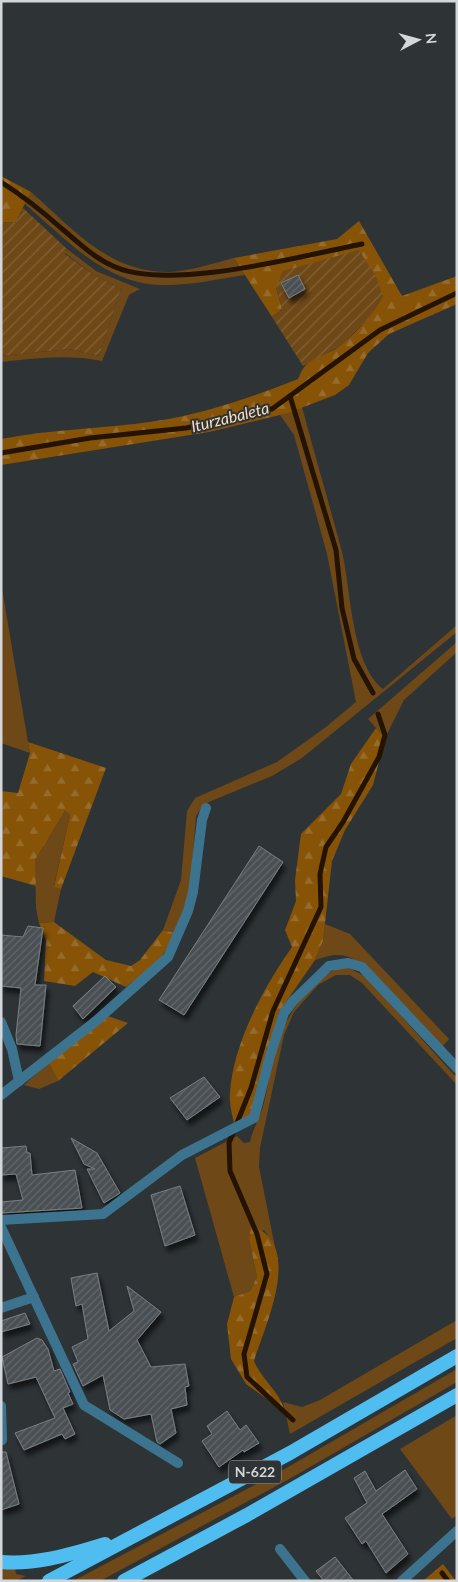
<svg xmlns="http://www.w3.org/2000/svg" width="458" height="1582" viewBox="0 0 458 1582" font-family="Lato,sans-serif">
  <style>
    .grass { fill: #6e4817 }
    .forest { fill: url(#forest-firs) }
    .garden { fill: url(#garden-furrows) }
    .lines { fill: none; stroke-linecap: round; stroke-linejoin: round }
    .stream { stroke: #241301; stroke-width: 5 }
    .building { fill: url(#building-hatch); stroke: #798084; filter: url(#shadow) }
    .minor { stroke: #3c7490; stroke-width: 10 }
    .trunk { stroke: #50bdf0; stroke-width: 14 }
    .labels { text-anchor: middle; stroke-width: 4; stroke-linejoin: round; paint-order: stroke }
    .shield { fill: #2e3336; stroke: #a2a6a8; stroke-width: 1 }
    .shield-label { font-size: 14px; font-weight: bold; fill: #d4d7d9 }
    .water-label { font-size: 16px; font-style: italic; fill: #fcdebe; stroke: #2e3336 }
  </style>
  <defs>
    <pattern id="forest-firs" width="22" height="20" patternUnits="userSpaceOnUse" patternTransform="scale(1.25)"><rect width="22" height="20" fill="#865307"/><path d="M5 1l3.5 6h-7zM16 11l3.5 6h-7z" fill="#966b2b"/></pattern>
    <pattern id="garden-furrows" width="10" height="10" patternUnits="userSpaceOnUse" patternTransform="scale(1.25)"><rect width="10" height="10" fill="#6e4817"/><path d="M-1 1l2-2M0 10L10 0M9 11l2-2" fill="none" stroke="#826238"/></pattern>
    <pattern id="building-hatch" width="6" height="6" patternUnits="userSpaceOnUse" patternTransform="scale(1.25)"><rect width="6" height="6" fill="#494f53"/><path d="M-1 1l2-2M0 6l6-6M5 7l2-2" fill="none" stroke="#62686b"/></pattern>
    <filter id="shadow"><feDropShadow dx="3" dy="5.5" stdDeviation="2.5" flood-color="#0009"/></filter>
  </defs>
  <rect width="100%" height="100%" fill="#2e3336"/>
  <g class="grass">
    <path d="M31 192C73 229 109 273 170 272 191 271 214 263 234 258L245 275C218 279 188 286 161 285 105 284 65 238 25 204Z"/>
    <path d="M67 249 96 271 140 289 129 295 102 361C68 354 36 358 1 362V356L69 349 99 356 121 289 94 275 65 253Z"/>
    <path d="M302 407C315 456 329 503 342 552 351 589 351 664 383 689L457 625V632L302 758 272 776 204 804 196 816 190 893 175 933 163 930 181 880 187 811 195 798 277 762 326 727 356 702 327 554 294 435 280 415Z"/>
    <path d="M1 583 28 742 30 753 1 743Z"/>
    <path d="M457 642V652L404 700 385 738 368 719Z"/>
    <path d="M65 811 70 815 54 886 61 889 54 922 39 923 36 908 35 860Z"/>
    <path d="M325 924 350 934 449 1039 441 1048 364 966C345 952 337 953 315 960L323 941Z"/>
    <path d="M346 967 365 976 457 1078V1085L362 983 350 975H336L318 985 294 1012 284 1035 260 1148 259 1167 275 1247 264 1230 249 1239 257 1277 250 1291 234 1297 195 1158 237 1136 244 1143 250 1142C253 1128 261 1116 264 1103 274 1058 277 1022 311 988 322 977 331 969 346 967Z"/>
    <path d="M49 1063 58 1081 39 1089 24 1085Z"/>
    <path d="M457 1320V1338L290 1434 283 1402 302 1407 320 1400Z"/>
    <path d="M457 1369V1382L291 1478 100 1581H73L283 1470Z"/>
    <path d="M457 1415V1515L452 1519 400 1449Z"/>
    <path d="M1 1566 15 1567 16 1574 26 1576 16 1581H1Z"/>
  </g>
  <g class="forest">
    <path d="M1 176 31 192 15 223 1 222Z"/>
    <path d="M359 221 402 296 457 276V304L389 334 368 353 349 385 335 395 288 413 209 432 1 465V439C52 429 104 429 156 421 204 414 252 397 298 379 309 351 324 360 342 344 359 330 372 315 383 296L276 287 282 309 272 317 234 258 337 239Z"/>
    <path d="M376 728 385 738 373 785 345 830 332 861 323 941 315 960 279 1012 250 1116 234 1123C232 1114 229 1103 230 1093 233 1043 264 987 292 947L285 930 296 901 295 880 301 834 341 794 351 764Z"/>
    <path d="M28 742 106 768 61 889 54 887 70 815 65 811 35 860 36 886 1 876V791L18 793 30 753Z"/>
    <path d="M54 922 106 960 131 966 140 960 163 930 175 933 160 960 126 987 93 972 75 986 44 981 46 940 39 923Z"/>
    <path d="M105 1015 128 1023 58 1081 49 1063Z"/>
    <path d="M251 1226C305 1243 265 1325 254 1361 262 1380 281 1393 285 1412L246 1384 231 1359 227 1324 234 1297 250 1291 257 1277 249 1239Z"/>
    <path d="M443 1564 456 1581 424 1580Z"/>
  </g>
  <g class="garden">
    <path d="M23 208 67 249 65 254 94 275 121 289 99 356 69 349 1 356V222L15 223Z"/>
    <path d="M359 250 376 277 383 296 369 318 340 346 303 366 272 317 282 309 276 287 283 271Z"/>
  </g>
  <g class="lines">
    <g class="stream">
      <path d="M1 182C23 196 42 211 61 228 77 241 94 258 113 266 168 292 301 256 362 244"/>
      <path d="M290 396 336 550 342 608 354 659 373 693"/>
      <path d="M1 453 90 438 186 428 272 409 380 330 457 293"/>
      <path d="M293 1420 247 1377 244 1354 267 1274 257 1234 230 1171 229 1143 251 1088 273 1011 321 907 320 874 326 847 343 822 379 757 385 735 378 714"/>
      <path d="M442 1573 448 1581"/>
    </g>
  </g>
  <g class="building">
    <path d="M298 275 305 289 289 298 281 283Z"/>
    <path d="M259 846 283 862 184 1015 159 1000Z"/>
    <path d="M28 926 43 928 35 985H46L40 1046 17 1044 16 1035 21 988 1 986V935L23 937Z"/>
    <path d="M105 976 116 987 83 1019 73 1006Z"/>
    <path d="M204 1077 220 1097 187 1120 170 1098Z"/>
    <path d="M71 1138 97 1153 120 1193 104 1203 87 1169H95L84 1164Z"/>
    <path d="M26 1146 27 1153H30L32 1175 75 1170 82 1208 1 1213V1202L23 1200 16 1174 1 1175V1148Z"/>
    <path d="M180 1186 195 1235 165 1246 151 1195Z"/>
    <path d="M97 1273 109 1331 134 1311 127 1286 161 1312 137 1340 151 1367 185 1364 189 1386 185 1387 187 1405 171 1409 176 1433 160 1444 157 1442 151 1414 124 1419 110 1410 103 1375 83 1386 73 1364 78 1362 72 1347 88 1339 82 1304 76 1306 71 1278Z"/>
    <path d="M25 1313 30 1324 1 1332V1321Z"/>
    <path d="M37 1338 42 1340 48 1349 54 1371 60 1369 70 1392 68 1393 73 1404 63 1408 75 1434 65 1439 62 1434 24 1450 15 1433 55 1418 36 1377 8 1384 2 1357Z"/>
    <path d="M227 1411 240 1430 246 1425 259 1443 244 1452 243 1450 219 1467 202 1441 212 1434 207 1426Z"/>
    <path d="M1 1452H6L19 1504 1 1510Z"/>
    <path d="M405 1470 417 1489 382 1514 408 1554 386 1573 366 1541 362 1544 345 1518 367 1503 354 1478 365 1471 376 1491Z"/>
    <path d="M335 1557 354 1581H324L316 1571Z"/>
  </g>
  <g class="lines">
    <g class="minor">
      <path d="M1 1022 12 1049 19 1081"/>
      <path d="M1 1095 96 1021 168 957 188 911 193 892 202 820 206 808"/>
      <path d="M1 1220 103 1214 182 1155 254 1118 270 1056 284 1013 293 1001 329 966 348 963 362 967 457 1068"/>
      <path d="M1 1227 84 1405 178 1463"/>
      <path d="M1 1308 34 1297"/>
      <path d="M1 1406 2 1440"/>
      <path d="M280 1549 305 1581"/>
      <path d="M402 1581 457 1531"/>
    </g>
    <g class="trunk">
      <path d="M1 1562C38 1565 71 1554 105 1544"/>
      <path d="M49 1581 290 1453 457 1356"/>
      <path d="M124 1581 247 1515 457 1395"/>
    </g>
  </g>
  <g class="labels">
    <rect class="shield" x="229" y="1460.5" width="52" height="23" rx="4"/>
    <g class="shield-label">
      <text x="255" y="1477">N-622</text>
    </g>
    <g class="water-label">
      <text transform="translate(230 417) rotate(-14)" y="6">Iturzabaleta</text>
    </g>
  </g>
  <rect width="458" height="1582" fill="none" stroke="#d4d7d9" stroke-width="5"/>
  <g transform="translate(418 40) rotate(84)" stroke="#2e3336" stroke-width="4" paint-order="stroke">
  <path d="M0-4L9 19L0 12L-9 19Z" fill="#d4d7d9"/>
  <text y="-8" font-size="14" font-weight="bold" text-anchor="middle" fill="#d4d7d9">N</text>
  </g>
</svg>
